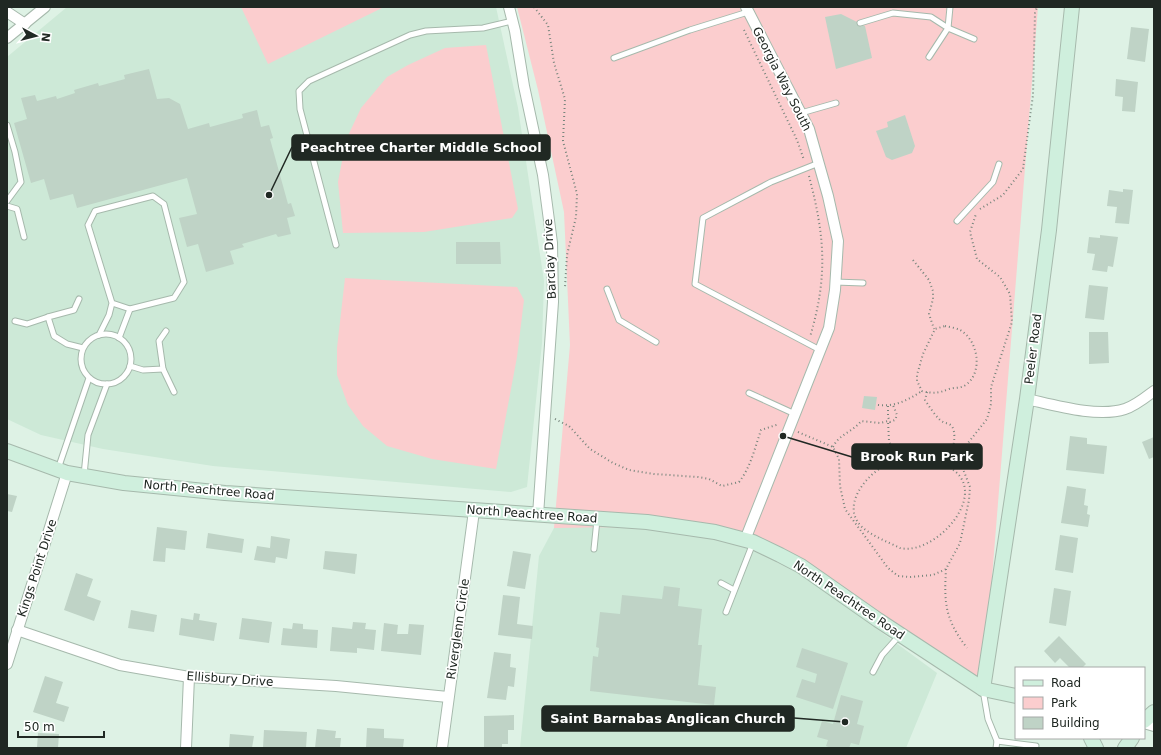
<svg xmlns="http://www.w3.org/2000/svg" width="1161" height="755" viewBox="0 0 1161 755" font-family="'DejaVu Sans',sans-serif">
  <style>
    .built { fill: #cde9d7 }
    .green { fill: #fbcdce }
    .building { fill: #bfd3c6 }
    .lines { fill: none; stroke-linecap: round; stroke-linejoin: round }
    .lane-casing { stroke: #a6b9ac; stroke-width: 7 }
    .street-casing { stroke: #a6b9ac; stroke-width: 12 }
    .secondary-casing { stroke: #a6b9ac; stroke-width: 16 }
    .path { stroke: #77857c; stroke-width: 2; stroke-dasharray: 1 3; stroke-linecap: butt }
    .lane { stroke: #fff; stroke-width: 5 }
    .street { stroke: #fff; stroke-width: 10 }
    .secondary { stroke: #cfefdd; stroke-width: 14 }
    .labels { text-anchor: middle; stroke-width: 3.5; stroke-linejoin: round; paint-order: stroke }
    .street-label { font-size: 12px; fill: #202823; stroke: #fff }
    .leader { fill: none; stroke: #202823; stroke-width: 1.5 }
    .callout-dot { fill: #202823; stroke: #fff; stroke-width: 1.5 }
    .callout { fill: #202823; stroke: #202823; stroke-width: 1.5 }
    .callout-label { font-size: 13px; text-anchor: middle; font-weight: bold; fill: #fff }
  </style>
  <rect width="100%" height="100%" fill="#def2e5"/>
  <g class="built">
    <path d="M67 7H496L518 108 544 281 542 343 527 487 511 492 213 466 103 449 41 435 7 419V57Z"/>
    <path d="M570 515 697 526 784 561 937 673 906 748H520L539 556 554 528Z"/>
  </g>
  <g class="green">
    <path d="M241 7H384L268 64Z"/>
    <path d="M517 7H1038L983 689 845 595 745 540 697 526 554 528 570 345 564 212 538 90Z"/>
    <path d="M486 45 518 209 512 218 424 232 343 233 338 182 346 140 361 108 387 77 408 65 445 48Z"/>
    <path d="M345 278 517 287 524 300 517 357 496 469 432 459 387 446 363 426 348 405 337 375V348Z"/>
  </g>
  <g class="building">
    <path d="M841 14 865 26 872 58 836 69 825 17Z"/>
    <path d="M1131 27 1149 29 1145 62 1127 59Z"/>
    <path d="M149 69 157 99 169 98 180 104 188 129 209 123 210 127 243 118 242 114 257 110 261 127 269 125 273 138 270 139 288 204 291 203 295 216 287 218 291 234 278 237 276 234 242 244 244 247 230 251 234 264 206 272 198 244 187 247 179 218 197 214 187 178 77 208 73 194 50 200 44 179 31 183 14 123 27 119 21 98 35 95 37 101 56 96 57 99 75 93 74 90 98 83 99 86 125 79 124 75Z"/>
    <path d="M1116 79 1138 82 1135 112 1122 111 1123 97 1115 96Z"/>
    <path d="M905 115 915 146 912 153 892 160 886 157 876 131 888 127 887 122Z"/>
    <path d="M1123 189 1133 190 1129 224 1115 223 1117 207 1107 206 1109 190 1123 192Z"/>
    <path d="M1100 235 1118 237 1113 267 1108 266 1107 272 1092 270 1095 254 1087 253 1089 237 1100 238Z"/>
    <path d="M456 242H500L501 264H456Z"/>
    <path d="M1089 285 1108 287 1104 320 1085 318Z"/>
    <path d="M1089 332H1108L1109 363 1089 364Z"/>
    <path d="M864 396 877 397 875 410 862 408Z"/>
    <path d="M1070 436 1087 438V444L1107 446 1104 474 1066 470Z"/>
    <path d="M1154 437V457L1149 459 1142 442Z"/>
    <path d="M1067 486 1086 489 1084 505 1088 506 1087 514 1090 515 1088 527 1061 523Z"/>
    <path d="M7 494 17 496 12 512 7 511Z"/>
    <path d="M157 527 187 531 185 550 166 548 165 562 153 561Z"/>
    <path d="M208 533 244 539 242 553 206 548Z"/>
    <path d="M1060 535 1078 538 1073 573 1055 570Z"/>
    <path d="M271 536 290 539 287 559 276 557 275 563 254 560 257 546 270 548Z"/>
    <path d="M325 551 357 554 355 574 323 569Z"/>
    <path d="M513 551 531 554 525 589 507 586Z"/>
    <path d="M76 573 93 579 87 596 101 601 94 621 64 610Z"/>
    <path d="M664 586 680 588 678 606 702 609 698 645H702L698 685 716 687 714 705 590 691 593 656 598 657 599 648 596 647 600 612 620 614 622 595 662 599Z"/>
    <path d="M1054 588 1071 591 1066 626 1049 623Z"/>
    <path d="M503 595 520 597 517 624 533 626 532 639 498 635Z"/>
    <path d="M131 610 157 615 154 632 128 628Z"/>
    <path d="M194 613 200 614 199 620 217 623 214 641 179 635 181 618 193 620Z"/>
    <path d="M242 618 272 622 269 643 239 639Z"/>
    <path d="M353 622 366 623 365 629 376 630 374 650 357 648V653L330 651 332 627 352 629Z"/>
    <path d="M293 623 303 624V629L318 630 317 648 281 645 283 628 292 629Z"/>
    <path d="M384 623 398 625 397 634H408L409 624 424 625 421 655 381 651Z"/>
    <path d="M1059 636 1086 664 1082 668H1070L1060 658 1055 663 1044 651Z"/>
    <path d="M802 648 848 663 833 709 796 697 802 679 815 683 817 674 796 667Z"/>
    <path d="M494 652 511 654 510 667 516 668 514 687 508 686 506 700 487 698Z"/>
    <path d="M45 676 63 682 56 703 69 707 64 722 33 712Z"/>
    <path d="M841 695 863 701 857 724 864 726 859 745 851 743 849 748H831L826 746 828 740 817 737 822 721 833 724Z"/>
    <path d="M514 715V730H508V744H502V748H484V716Z"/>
    <path d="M367 728 384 729V738L404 739 403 748H366Z"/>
    <path d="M317 729 336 731 335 738H341L340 748H315Z"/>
    <path d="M264 730 307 732 306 748H263Z"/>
    <path d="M38 733 59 734 58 748H37Z"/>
    <path d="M230 734 254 736 252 748H229Z"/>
  </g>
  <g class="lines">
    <g class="lane-casing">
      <g id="lane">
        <path d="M860 23 893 13 931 17 948 28"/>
        <path d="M948 28 950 7"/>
        <path d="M929 57 948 28 974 39"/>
        <path d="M614 58 690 30 748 12"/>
        <path d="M801 113 836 103"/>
        <path d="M7 125 15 152 21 182 7 201"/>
        <path d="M819 163 771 182 703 218 695 284 820 350"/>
        <path d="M7 206 17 209 24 237"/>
        <path d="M957 221 993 182 999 164"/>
        <path d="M336 245 300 109 299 91 309 81 410 35 426 31 483 28 512 21"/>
        <path d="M835 282 863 283"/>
        <path d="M607 289 619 320 656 342"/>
        <path d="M79 299 74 310 48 317 54 336 67 344 83 348"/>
        <path d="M15 321 27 324 48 317"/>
        <circle cx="106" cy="359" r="25"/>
        <path d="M99 335 109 315 112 303 88 225 95 211 153 196 164 204 184 282 174 298 130 309 112 303"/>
        <path d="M119 338 130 309"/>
        <path d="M130 366 143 370 163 369 159 341 166 331"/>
        <path d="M163 369 174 392"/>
        <path d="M749 393 795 414"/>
        <path d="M58 469 89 378"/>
        <path d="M84 475 88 435 107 384"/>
        <path d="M594 549 597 520"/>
        <path d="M721 583 734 590"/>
        <path d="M726 612 753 543"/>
        <path d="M873 672 882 655 899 636"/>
        <path d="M983 690 988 719 997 741 996 748"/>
        <path d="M997 741 1036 746"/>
      </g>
    </g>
    <g class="street-casing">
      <g id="street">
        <path d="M509 7 515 31 524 86 543 175 552 243 553 302 538 515"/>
        <path d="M7 12 25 24"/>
        <path d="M7 38 45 7"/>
        <path d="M1027 399C1054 405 1098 418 1125 409 1135 406 1146 397 1154 391"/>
        <path d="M745 540 829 328 835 290 838 241 828 196 809 129 746 7"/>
        <path d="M17 630 120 665 189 677 336 686 448 697"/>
        <path d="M7 664 67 473"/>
        <path d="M1144 723 1154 726"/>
        <path d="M186 748 189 677"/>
        <path d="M442 748 474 511"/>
      </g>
    </g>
    <g class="secondary-casing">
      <g id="secondary">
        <path d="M7 451 67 473 124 483 225 493 647 522 715 532 753 542 780 555 801 566 878 620 983 689 1016 696"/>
        <path d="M983 689 1027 399 1049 230 1072 7"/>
        <path d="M1144 721 1154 712"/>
        <path d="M1091 738 1096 748"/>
        <path d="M1125 748 1132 738"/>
      </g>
    </g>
    <g class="path">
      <path d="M534 7 548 25 554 63 565 99 563 141 577 194 576 217 567 255 565 287"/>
      <path d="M744 30 797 140 804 160"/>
      <path d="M809 176C825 237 828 276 810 337"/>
      <path d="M980 209 1003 195 1023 169 1033 95 1035 13 1037 7"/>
      <path d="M913 260 929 280 933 291V299L929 314 934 329"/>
      <path d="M945 326C950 327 956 328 960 330 978 340 983 371 967 384 961 389 955 387 949 389 939 393 933 394 922 391L917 381V375L923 354 935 329Z"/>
      <path d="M927 392 925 400C928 405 938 420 943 422 944 423 947 423 949 424 960 429 951 457 948 466"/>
      <path d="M878 405C895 407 908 400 922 391"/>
      <path d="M888 406V417L890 422 895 420 897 415 893 405"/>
      <path d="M555 419 569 426 590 449 613 463 629 470 654 474 698 477 709 479 722 486 739 482C751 467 755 447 761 430L779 424"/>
      <path d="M798 432 833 447 839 459 840 486 845 509 888 568 898 576 910 577 933 575 946 569 960 543 969 500 970 487 961 464 964 448 987 419 991 404V387L1012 322 1010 294 1000 277 977 259 970 232 976 214"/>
      <path d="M833 447C839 434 853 432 861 421L880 423 888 421 889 441 897 462"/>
      <path d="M911 459C1016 463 943 558 900 548 888 542 872 536 862 527 841 507 864 477 884 466 892 462 902 461 911 459Z"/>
      <path d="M946 569C944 604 945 619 967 648"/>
    </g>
    <use href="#lane" class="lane"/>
    <use href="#street" class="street"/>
    <use href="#secondary" class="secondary"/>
  </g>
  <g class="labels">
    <g class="street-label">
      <text transform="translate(782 79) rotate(63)" y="4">Georgia Way South</text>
      <text transform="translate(550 259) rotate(-93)" y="4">Barclay Drive</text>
      <text transform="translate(1033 349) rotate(-83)" y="4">Peeler Road</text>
      <text transform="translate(209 490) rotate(5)" y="4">North Peachtree Road</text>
      <text transform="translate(532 514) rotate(4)" y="4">North Peachtree Road</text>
      <text transform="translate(37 568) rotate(-72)" y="4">Kings Point Drive</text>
      <text transform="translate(849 600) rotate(34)" y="4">North Peachtree Road</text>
      <text transform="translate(458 629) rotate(-82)" y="4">Riverglenn Circle</text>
      <text transform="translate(230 679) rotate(4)" y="4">Ellisbury Drive</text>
    </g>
  </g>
  <path class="leader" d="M269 195L292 147M783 436L852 457M845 722L794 718"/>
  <g class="callout-dot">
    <circle cx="269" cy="195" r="4"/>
    <circle cx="783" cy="436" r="4"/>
    <circle cx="845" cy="722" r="4"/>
  </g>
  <g class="callout">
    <rect x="292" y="135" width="258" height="25" rx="4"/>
    <rect x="852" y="444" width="130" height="25" rx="4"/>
    <rect x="542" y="706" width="252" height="25" rx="4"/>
  </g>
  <g class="callout-label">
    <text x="421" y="152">Peachtree Charter Middle School</text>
    <text x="917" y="461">Brook Run Park</text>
    <text x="668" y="723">Saint Barnabas Anglican Church</text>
  </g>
  <rect width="1161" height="755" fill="none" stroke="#202823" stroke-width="16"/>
  <rect x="1015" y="667" width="130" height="72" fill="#ffffff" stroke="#a6a9a7"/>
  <rect x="1023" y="680" width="20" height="6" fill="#cfefdd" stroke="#a6a9a7"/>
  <text x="1051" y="687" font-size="12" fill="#202823">Road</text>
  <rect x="1023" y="697" width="20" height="12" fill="#fbcdce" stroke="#a6a9a7"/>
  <text x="1051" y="707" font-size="12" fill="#202823">Park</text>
  <rect x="1023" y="717" width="20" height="12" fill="#bfd3c6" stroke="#a6a9a7"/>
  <text x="1051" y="727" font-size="12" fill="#202823">Building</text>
  <g transform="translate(36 36) rotate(97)" stroke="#ffffff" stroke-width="3" paint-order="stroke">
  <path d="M0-3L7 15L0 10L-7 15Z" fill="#202823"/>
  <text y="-6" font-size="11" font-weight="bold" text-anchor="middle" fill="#202823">N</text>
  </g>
  <path d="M18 731v6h86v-6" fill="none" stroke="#202823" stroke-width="2"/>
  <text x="24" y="731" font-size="12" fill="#202823" stroke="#ffffff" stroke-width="3" paint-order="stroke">50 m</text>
</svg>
